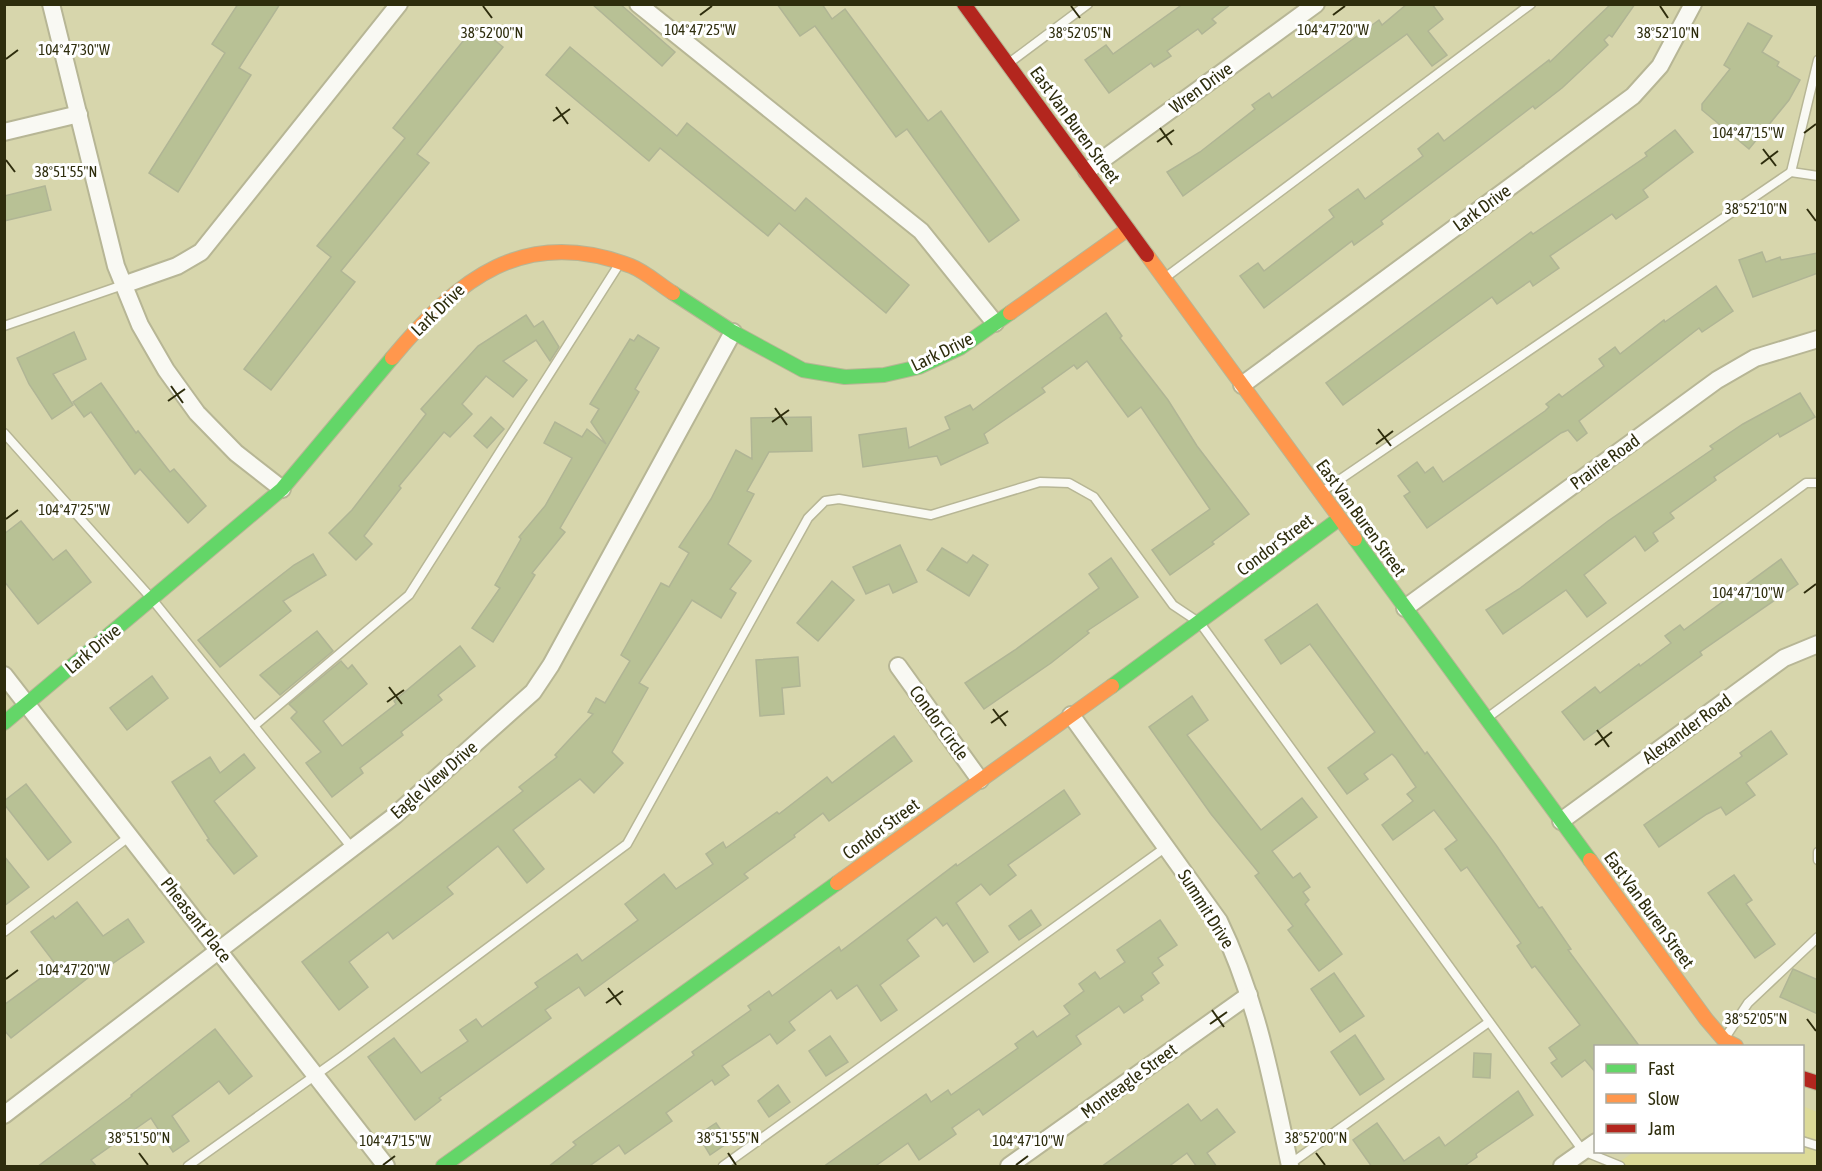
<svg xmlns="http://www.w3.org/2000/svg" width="1822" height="1171" viewBox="0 0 1822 1171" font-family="'Asap Condensed',sans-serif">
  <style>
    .built { fill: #dcda98 }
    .building { fill: #b8c195; stroke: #b0b595; stroke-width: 1.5 }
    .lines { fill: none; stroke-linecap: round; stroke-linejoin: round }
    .lane-casing { stroke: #b7b695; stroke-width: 11 }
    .street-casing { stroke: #b7b695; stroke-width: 20 }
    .fast-casing { stroke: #b7b695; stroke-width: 16 }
    .slow-casing { stroke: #b7b695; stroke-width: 16 }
    .jam-casing { stroke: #b7b695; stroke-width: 16 }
    .lane { stroke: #f9f9f3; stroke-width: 8 }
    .street { stroke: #f9f9f3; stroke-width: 16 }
    .fast { stroke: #63d668; stroke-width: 14 }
    .slow { stroke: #ff974d; stroke-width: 14 }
    .jam { stroke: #b3261e; stroke-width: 14 }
    .ticks { fill: none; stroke: #2e2d0d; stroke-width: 2 }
    .labels { text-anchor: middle; stroke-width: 6; stroke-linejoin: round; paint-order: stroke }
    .street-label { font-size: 18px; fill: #2e2d0d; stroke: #fff }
    .ticks-label { font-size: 15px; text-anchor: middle; fill: #2e2d0d; stroke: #fff; stroke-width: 6; stroke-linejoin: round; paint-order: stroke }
  </style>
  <rect width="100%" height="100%" fill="#d7d6ac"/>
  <path class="built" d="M1803 1106 1817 1112V1166H1613L1634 1152H1802Z"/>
  <g class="building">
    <path d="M238 4H280L239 68 251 75 178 192 149 173 225 53 212 44Z"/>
    <path d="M592 4H620L675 52 662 66Z"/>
    <path d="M777 4H822L832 19 845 9 928 121 941 111 1019 220 989 242 907 129 896 137 815 26 800 36Z"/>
    <path d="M1183 4H1231L1212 19 1216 23 1202 34 1198 29 1167 51 1171 56 1154 67 1151 63 1109 93 1085 60 1106 45 1113 54Z"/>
    <path d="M1407 4H1432L1443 19 1428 31 1447 55 1432 66 1407 34 1183 196 1167 172 1200 152 1255 109 1252 105 1269 93 1272 98 1379 20 1382 25Z"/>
    <path d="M1611 4H1635L1612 37 1609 35 1604 40 1608 45 1562 88 1535 109 1533 106 1474 151 1381 221 1383 224 1354 245 1352 241 1264 308 1240 276 1258 263 1264 271 1334 217 1329 210 1358 189 1365 199 1423 156 1418 149 1438 133 1444 141 1549 60 1550 62Z"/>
    <path d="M1748 23 1772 36 1762 52 1779 62 1777 66 1800 80 1789 100 1749 149 1702 110V104L1730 69 1724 65Z"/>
    <path d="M476 25 503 47 417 154 429 163 341 271 355 282 271 390 244 369 331 257 317 246 405 138 393 128Z"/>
    <path d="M570 47 677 136 687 123 795 211 806 198 909 285 886 313 779 223 768 236 660 148 649 161 546 75Z"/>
    <path d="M1675 130 1693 152 1643 190 1648 197 1616 219 1612 214 1550 256 1559 268 1533 286 1530 281 1497 304 1492 297 1343 405 1326 383 1531 232 1533 234 1647 156 1645 153Z"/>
    <path d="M45 186 51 210 4 221V196Z"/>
    <path d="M1762 252 1766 262 1780 257 1781 260 1818 253V273L1753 297 1739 260Z"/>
    <path d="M1716 286 1733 311 1702 332 1699 328 1579 421 1587 433 1577 441 1568 430 1561 433 1427 528 1404 496 1410 492 1398 476 1417 462 1425 473 1433 467 1443 482 1545 411 1549 407 1546 404 1559 394 1562 397 1604 366 1599 359 1615 347 1620 354 1664 320 1665 322Z"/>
    <path d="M1106 313 1122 336 1120 338 1168 400 1197 446 1249 514 1212 542 1214 544 1170 575 1152 550 1210 509 1141 407 1128 417 1087 361 1077 369 1074 365 1042 388 1045 392 984 434 988 443 941 465 937 456 863 467 859 435 906 428 909 448 950 429 945 417 970 405 973 410Z"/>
    <path d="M526 315 534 327 543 321 559 347 550 361 536 340 503 361 527 380 513 397 486 376 462 404 472 414 450 437 444 432 399 486 401 488 364 536 372 544 356 560 329 533 352 510 426 414 421 409 478 346Z"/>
    <path d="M74 332 86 359 53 374 73 405 52 419 29 384 17 358Z"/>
    <path d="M638 335 659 348 635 389 639 392 560 528 565 532 532 573 535 575 493 642 472 628 500 588 495 585 521 539 519 537 545 506 572 458 544 443 555 422 582 437 587 429 606 444 591 422 599 409 590 404 630 339 634 341Z"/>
    <path d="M101 383 136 433 138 431 170 472 174 469 206 506 188 523 140 469 135 474 91 412 84 417 73 402Z"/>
    <path d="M1800 393 1815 417 1780 437 1778 433 1714 477 1716 480 1670 513 1674 518 1653 533 1658 541 1645 551 1635 536 1584 575 1606 603 1587 617 1566 590 1503 634 1486 610 1519 589 1608 521 1713 449 1710 446 1743 424Z"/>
    <path d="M491 417 504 429 487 448 474 436Z"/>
    <path d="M811 417 812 451 769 452 747 491 754 494 728 544 751 561 730 589 736 593 721 618 692 600 639 683 648 688 612 752 623 763 594 793 580 779 513 830 544 869 527 883 498 846 447 887 453 894 393 939 388 932 349 962 368 987 339 1010 302 962 523 791 519 787 557 757 555 755 593 714 588 712 596 698 605 703 630 661 621 655 661 583 669 587 689 553 679 547 711 499 736 450 752 459 751 418Z"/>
    <path d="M21 521 53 560 66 550 91 582 38 624 4 581V534Z"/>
    <path d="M900 545 917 582 893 593 889 584 866 594 853 567Z"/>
    <path d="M942 548 967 563 973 555 988 565 969 596 927 570Z"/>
    <path d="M313 554 326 575 283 601 291 611 220 667 198 640 294 565Z"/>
    <path d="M1111 558 1138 597 1087 631 1089 633 1051 663 984 709 965 683 1015 650 1099 588 1089 574Z"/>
    <path d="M1781 559 1798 584 1700 652 1702 655 1584 740 1562 712 1595 687 1600 693 1639 664 1640 666 1671 643 1665 636 1680 625 1684 630Z"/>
    <path d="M832 581 854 600 818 641 797 623Z"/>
    <path d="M1317 604 1425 754 1427 752 1496 845 1539 908 1542 907 1571 949 1568 950 1640 1047H1596V1073L1585 1060 1562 1077 1551 1063 1557 1059 1549 1048 1580 1025 1535 966 1532 968 1517 946 1521 943 1467 867 1461 871 1445 849 1457 840 1434 810 1393 840 1382 825 1413 801 1407 794 1416 787 1396 758 1392 754 1364 774 1368 779 1347 794 1328 768 1375 732 1310 644 1281 664 1265 640Z"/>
    <path d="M317 631 333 651 280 695 260 675Z"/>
    <path d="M460 646 475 666 438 695 442 700 401 732 403 735 360 768 363 773 332 797 306 763 321 752 291 718 297 712 289 704 341 661 348 669 352 665 367 684 323 721 342 746 396 704 394 701Z"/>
    <path d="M798 657 800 686 782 688 784 714 760 716 756 660Z"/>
    <path d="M152 676 168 698 127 730 110 708Z"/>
    <path d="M1192 696 1208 720 1187 735 1261 830 1302 798 1317 817 1272 851 1293 878 1300 873 1310 887 1303 892 1309 900 1305 904 1342 954 1319 971 1288 930 1293 926 1255 876 1259 873 1211 814 1149 727Z"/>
    <path d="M1771 731 1787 754 1746 783 1755 795 1726 815 1721 807 1707 814 1659 847 1644 825 1742 756 1740 753Z"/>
    <path d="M894 736 912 761 829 821 823 813 794 835 795 837 744 874 748 878 585 996 579 987 545 1010 551 1018 439 1098 441 1100 415 1120 368 1057 394 1038 421 1073 468 1041 460 1030 476 1019 482 1027 538 987 535 983 577 954 582 961 638 920 625 904 664 874 676 889 713 864 706 854 723 842 726 848 777 812 779 814 827 777 832 783Z"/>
    <path d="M244 754 255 768 214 801 257 856 234 874 207 840 209 839 172 782 210 757 220 773Z"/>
    <path d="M26 784 71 842 48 860 4 804V801Z"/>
    <path d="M1064 790 1080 814 1008 865 1016 875 990 895 981 884 956 903 988 952 974 962 947 923 943 926 936 917 907 940 919 956 880 985 897 1010 881 1021 857 985 837 999 831 990 789 1022 795 1030 777 1044 770 1034 722 1066 729 1075 715 1085 712 1080 666 1113 672 1121 625 1154 619 1145 588 1167H548L576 1145 573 1142 694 1055 692 1052 751 1010 748 1006 769 991 772 996 839 947 841 951 956 864 957 866Z"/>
    <path d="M4 856 29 887 4 906Z"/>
    <path d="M1734 875 1752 900 1746 904 1775 944 1755 958 1708 893Z"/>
    <path d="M77 902 103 936 128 919 144 942 109 966 107 963 11 1038 4 1030V1005L57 966 31 932 53 916 55 919Z"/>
    <path d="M1031 910 1041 925 1019 940 1009 926Z"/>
    <path d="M1160 920 1177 945 1158 958 1163 965 1152 973 1159 983 1141 996 1143 1000 1124 1013 1119 1006 1076 1036 1081 1044 983 1115 979 1109 952 1128 956 1134 919 1160 908 1143 874 1167H823L926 1094 931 1102 948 1090 951 1095 1018 1048 1015 1044 1033 1031 1037 1037 1070 1014 1064 1006 1084 991 1079 984 1095 972 1100 979 1125 962 1117 950Z"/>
    <path d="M1793 969 1818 980V1014L1780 997Z"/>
    <path d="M1334 973 1364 1016 1340 1032 1311 989Z"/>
    <path d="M215 1029 252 1076 229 1094 219 1081 172 1116 189 1141 173 1152 151 1118 91 1160 97 1167H37L132 1096 131 1095Z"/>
    <path d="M1355 1035 1384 1079 1360 1095 1331 1052Z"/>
    <path d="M830 1036 848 1062 826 1076 809 1051Z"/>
    <path d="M1474 1053 1491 1054 1490 1078 1473 1077Z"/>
    <path d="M778 1085 790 1102 769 1117 758 1101Z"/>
    <path d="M1518 1091 1533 1115 1476 1154 1477 1157 1463 1167H1372L1353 1140 1377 1123 1404 1161 1439 1137 1445 1146Z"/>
    <path d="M1188 1104 1201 1121 1217 1109 1235 1132 1207 1153 1217 1167H1197L1187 1153 1168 1167H1101Z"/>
    <path d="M716 1123 729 1142 710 1155 698 1135Z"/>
  </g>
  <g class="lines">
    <g class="lane-casing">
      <g id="lane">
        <path d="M1009 63 1088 4"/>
        <path d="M1791 172 1818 60"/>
        <path d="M1166 277 1531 4"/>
        <path d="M4 326 123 285"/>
        <path d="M4 433 152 599 352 848"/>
        <path d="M1323 491 1791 172 1818 176"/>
        <path d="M1487 718 1806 483H1818"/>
        <path d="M254 726 409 595 618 266"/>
        <path d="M1818 852V860"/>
        <path d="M4 932 130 836"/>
        <path d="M1725 1038 1748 1003 1818 937"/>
        <path d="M1802 1141 1818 1146"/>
        <path d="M1290 1164 1489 1022"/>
        <path d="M188 1166 341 1057 627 844 808 518 825 501 839 499 931 515 1040 482 1069 483 1094 497 1173 605 1200 623 1583 1151 1620 1166"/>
        <path d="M723 1166 1166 847"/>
      </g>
    </g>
    <g class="street-casing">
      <g id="street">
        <path d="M51 4 116 266 140 325 166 370 197 413 236 453 282 489"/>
        <path d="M638 4 921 231 995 323"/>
        <path d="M4 132 79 114"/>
        <path d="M1087 171 1316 4"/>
        <path d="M123 285 177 266 201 252 399 4"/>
        <path d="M1242 385 1633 96 1660 66 1693 4"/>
        <path d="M1405 608 1717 380 1755 358 1818 339"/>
        <path d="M898 666 980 780"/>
        <path d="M4 675 386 1166"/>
        <path d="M1071 715 1219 921C1257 999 1272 1082 1290 1166"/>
        <path d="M1561 821 1784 658 1818 644"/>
        <path d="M4 1115 393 817 533 692 551 665 733 332"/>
        <path d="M1009 1166 1249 995"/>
        <path d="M1562 1166 1596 1142"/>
      </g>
    </g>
    <g class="fast-casing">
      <g id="fast">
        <path d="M673 293 733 332 803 370 845 377 884 375 919 367 960 348 1010 313"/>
        <path d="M1355 539 1590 860"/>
        <path d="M1112 686 1339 519"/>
        <path d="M4 723 282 489 392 358"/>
        <path d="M443 1166 837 883"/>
      </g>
    </g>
    <g class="slow-casing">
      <g id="slow">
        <path d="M1147 255 1355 539"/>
        <path d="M1010 313 1128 229"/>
        <path d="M392 358C458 279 524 225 631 266 646 272 660 285 673 293"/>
        <path d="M1590 860 1706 1019 1724 1040 1736 1046"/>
        <path d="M837 883 1112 686"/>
      </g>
    </g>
    <g class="jam-casing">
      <g id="jam">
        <path d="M964 4 1147 255"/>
        <path d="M1802 1078 1818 1083"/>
      </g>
    </g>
    <use href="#lane" class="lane"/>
    <use href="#street" class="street"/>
    <use href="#fast" class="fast"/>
    <use href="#slow" class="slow"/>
    <use href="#jam" class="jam"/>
  </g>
  <path class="ticks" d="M483 6 492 18M1071 6 1080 18M1660 6 1668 18M700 15 712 6M1333 15 1345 6M6 59 18 50M556 107 568 124M553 121 570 109M1160 128 1172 145M1804 133 1816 124M1157 142 1174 130M1763 149 1776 166M6 160 15 172M1761 164 1778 151M1807 209 1816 221M171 386 183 403M168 401 185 389M775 408 787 425M772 422 789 410M1378 429 1391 446M1376 444 1393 431M6 519 18 510M1804 593 1816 584M389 687 402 704M387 702 404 690M993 709 1006 726M991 723 1008 711M1597 730 1609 747M1595 745 1612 732M6 979 18 970M608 988 621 1005M606 1003 623 991M1212 1010 1224 1027M1807 1019 1816 1031M1210 1024 1227 1012M139 1153 148 1165M728 1153 736 1165M1316 1153 1325 1165M383 1165 395 1156M1016 1165 1028 1156"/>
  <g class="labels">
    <g class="street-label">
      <text transform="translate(1201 88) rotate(-36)" y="6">Wren Drive</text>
      <text transform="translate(1075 125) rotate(54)" y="6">East Van Buren Street</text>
      <text transform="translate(1482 208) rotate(-36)" y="6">Lark Drive</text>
      <text transform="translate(438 310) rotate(-44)" y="6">Lark Drive</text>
      <text transform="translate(942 352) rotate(-26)" y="6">Lark Drive</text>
      <text transform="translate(1605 462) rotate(-36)" y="6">Prairie Road</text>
      <text transform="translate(1361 518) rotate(54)" y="6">East Van Buren Street</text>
      <text transform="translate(1275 545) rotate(-37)" y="6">Condor Street</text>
      <text transform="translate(93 649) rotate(-40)" y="6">Lark Drive</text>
      <text transform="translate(939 723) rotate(54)" y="6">Condor Circle</text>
      <text transform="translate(1687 729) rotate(-36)" y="6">Alexander Road</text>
      <text transform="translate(434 780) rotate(-41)" y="6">Eagle View Drive</text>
      <text transform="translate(881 829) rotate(-36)" y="6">Condor Street</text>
      <text transform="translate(1206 909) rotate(58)" y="6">Summit Drive</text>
      <text transform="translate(1649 910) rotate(54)" y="6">East Van Buren Street</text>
      <text transform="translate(196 920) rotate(52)" y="6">Pheasant Place</text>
      <text transform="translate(1129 1081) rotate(-36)" y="6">Monteagle Street</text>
    </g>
  </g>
  <g class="ticks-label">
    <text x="700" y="35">104°47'25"W</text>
    <text x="1333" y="35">104°47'20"W</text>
    <text x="492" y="38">38°52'00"N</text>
    <text x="1080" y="38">38°52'05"N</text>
    <text x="1668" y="38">38°52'10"N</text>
    <text x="74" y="55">104°47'30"W</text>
    <text x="1748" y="138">104°47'15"W</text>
    <text x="66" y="177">38°51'55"N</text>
    <text x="1756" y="214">38°52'10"N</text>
    <text x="74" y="515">104°47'25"W</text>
    <text x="1748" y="598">104°47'10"W</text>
    <text x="74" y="975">104°47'20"W</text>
    <text x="1756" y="1024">38°52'05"N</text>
    <text x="139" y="1143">38°51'50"N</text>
    <text x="728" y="1143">38°51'55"N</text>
    <text x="1316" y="1143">38°52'00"N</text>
    <text x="395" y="1146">104°47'15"W</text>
    <text x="1028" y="1146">104°47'10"W</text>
  </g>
  <rect width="1822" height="1171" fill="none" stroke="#2e2d0d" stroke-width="12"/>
  <rect x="1594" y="1045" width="210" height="108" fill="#ffffff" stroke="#abab9e" stroke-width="1.5"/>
  <rect x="1606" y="1064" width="30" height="9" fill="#63d668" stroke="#abab9e" stroke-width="1.5"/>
  <text x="1648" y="1075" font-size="18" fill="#2e2d0d">Fast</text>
  <rect x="1606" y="1094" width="30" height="9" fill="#ff974d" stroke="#abab9e" stroke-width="1.5"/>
  <text x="1648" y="1105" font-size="18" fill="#2e2d0d">Slow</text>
  <rect x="1606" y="1124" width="30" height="9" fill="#b3261e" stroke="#abab9e" stroke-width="1.5"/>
  <text x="1648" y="1135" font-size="18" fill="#2e2d0d">Jam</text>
</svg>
